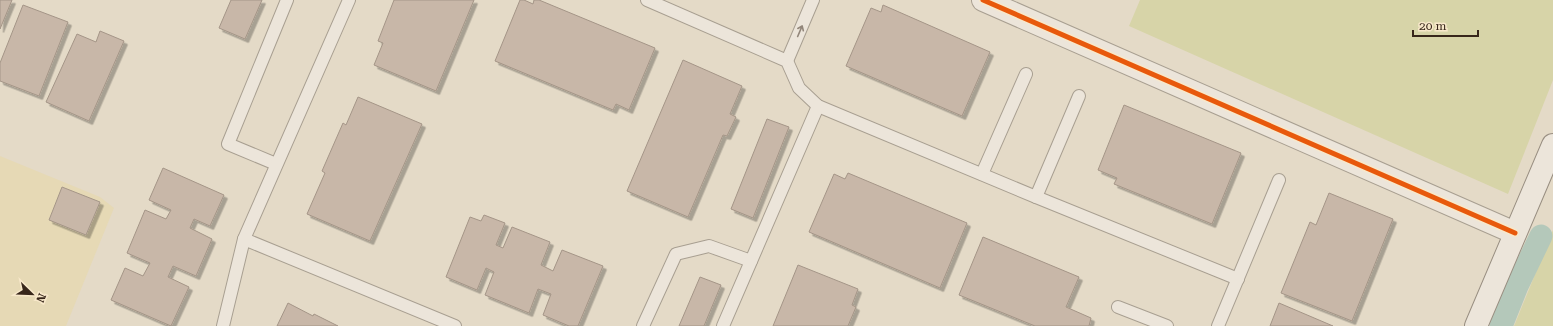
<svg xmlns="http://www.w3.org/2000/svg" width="1553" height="326" viewBox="0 0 1553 326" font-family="'Roboto Serif',serif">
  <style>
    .farmland { fill: #e6d9b5 }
    .green { fill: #d7d4a8 }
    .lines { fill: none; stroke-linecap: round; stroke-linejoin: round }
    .canal { stroke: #b4c8ba; stroke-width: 23 }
    .building { fill: #c8b7a8; stroke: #a49587; filter: url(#shadow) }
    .lane-casing { stroke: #a89f91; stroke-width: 14 }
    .street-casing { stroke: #a89f91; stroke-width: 24 }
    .secondary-casing { stroke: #988e81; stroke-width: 24 }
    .lane { stroke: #ece5da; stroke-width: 12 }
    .street { stroke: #ece5da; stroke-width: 22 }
    .secondary { stroke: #ece5da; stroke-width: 22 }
    .cycleway-casing { stroke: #f8e8ca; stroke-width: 8 }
    .cycleway { stroke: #e8590c; stroke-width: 5 }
    .oneway { stroke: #92867a }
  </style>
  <defs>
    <filter id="shadow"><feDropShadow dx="3.5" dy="3.5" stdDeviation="0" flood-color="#0004"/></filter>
  </defs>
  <rect width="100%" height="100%" fill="#e4dac7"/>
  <path class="farmland" d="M0 156 100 197 114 208 66 326H0Z"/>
  <g class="green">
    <path d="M1140 0H1553V80L1508 194 1129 26Z"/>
    <path d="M1553 230V326H1514Z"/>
  </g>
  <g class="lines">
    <path class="canal" d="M1501 326 1517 286 1541 236"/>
  </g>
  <g class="building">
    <path d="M0 0H12L0 29Z"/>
    <path d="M231 0H262L245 39 219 28Z"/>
    <path d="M394 0H474L436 91 374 65 383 43 378 41Z"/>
    <path d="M520 0H524L533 4 534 0H539L655 48 629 110 616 104 613 110 495 61Z"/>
    <path d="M23 5 68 22 39 96 0 81V63Z"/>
    <path d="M883 5 990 52 962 116 846 66 871 8 881 12Z"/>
    <path d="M100 31 124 41 89 121 46 102 77 34 96 42Z"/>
    <path d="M683 60 742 86 730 114 736 117 727 136 723 135 688 217 627 191Z"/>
    <path d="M358 97 422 124 370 241 307 214 325 173 322 171 343 123 346 125Z"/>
    <path d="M1124 105 1241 153 1212 224 1114 184 1117 178 1098 170Z"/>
    <path d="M767 119 789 127 753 218 731 209Z"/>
    <path d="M163 168 224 195 210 226 194 219 190 228 212 239 196 276 173 266 168 277 189 287 171 326 111 300 125 268 143 276 150 263 127 253 145 210 166 219 171 210 149 200Z"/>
    <path d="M848 173 967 223 940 288 809 232 834 174 845 179Z"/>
    <path d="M62 187 100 202 86 235 49 220Z"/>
    <path d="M1329 193 1393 219 1352 321 1281 293 1310 222 1316 225Z"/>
    <path d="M484 215 505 223 496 245 503 248 512 227 550 242 541 265 553 271 562 250 603 266 578 326H569L543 315 551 294 538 289 529 313 485 295 494 272 486 268 477 290 446 277 470 217 481 221Z"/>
    <path d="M983 237 1079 277 1066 307 1091 318 1089 326H1035L959 295Z"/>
    <path d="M798 265 858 289 852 305 856 307 848 326H773Z"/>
    <path d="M700 277 721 285 704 326H679Z"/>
    <path d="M288 303 313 316 314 314 338 326H277Z"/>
    <path d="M1279 303 1333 326H1270Z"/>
  </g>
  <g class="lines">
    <g class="lane-casing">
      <g id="lane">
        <path d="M647 0 787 61 799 88 818 106 1036 197 1238 279"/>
        <path d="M787 61 813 0"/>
        <path d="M276 164 228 144 287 0"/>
        <path d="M982 174 1026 74"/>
        <path d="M1036 197 1079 96"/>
        <path d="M244 239 349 0"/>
        <path d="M1118 307 1167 326"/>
        <path d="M223 326 244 239 455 326"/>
        <path d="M643 326 676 254 709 246 751 261"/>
        <path d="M723 326 818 106"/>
        <path d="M1218 326 1279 180"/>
      </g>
    </g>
    <g class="street-casing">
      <path id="street" d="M983 0 1515 233"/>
    </g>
    <g class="secondary-casing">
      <path id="secondary" d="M1476 326 1553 145"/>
    </g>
    <use href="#lane" class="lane"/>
    <use href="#street" class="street"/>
    <use href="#secondary" class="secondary"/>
    <g class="cycleway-casing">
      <path id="cycleway" d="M983 0 1515 233"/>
    </g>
    <use href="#cycleway" class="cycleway"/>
  </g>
  <defs><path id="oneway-shaft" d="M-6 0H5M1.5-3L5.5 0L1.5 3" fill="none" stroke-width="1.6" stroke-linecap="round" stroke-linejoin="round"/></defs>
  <use class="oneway" href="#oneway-shaft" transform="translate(800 31) rotate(-67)"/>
  <g transform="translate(32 294) rotate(113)" stroke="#f8e8ca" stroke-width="3" paint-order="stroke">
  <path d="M0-3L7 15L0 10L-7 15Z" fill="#37261a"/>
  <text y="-6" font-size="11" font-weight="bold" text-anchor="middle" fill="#37261a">N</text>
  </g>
  <path d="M1413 30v6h65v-6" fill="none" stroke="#37261a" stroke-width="2"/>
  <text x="1419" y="30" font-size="12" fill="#37261a" stroke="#f8e8ca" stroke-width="3" paint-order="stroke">20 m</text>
</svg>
